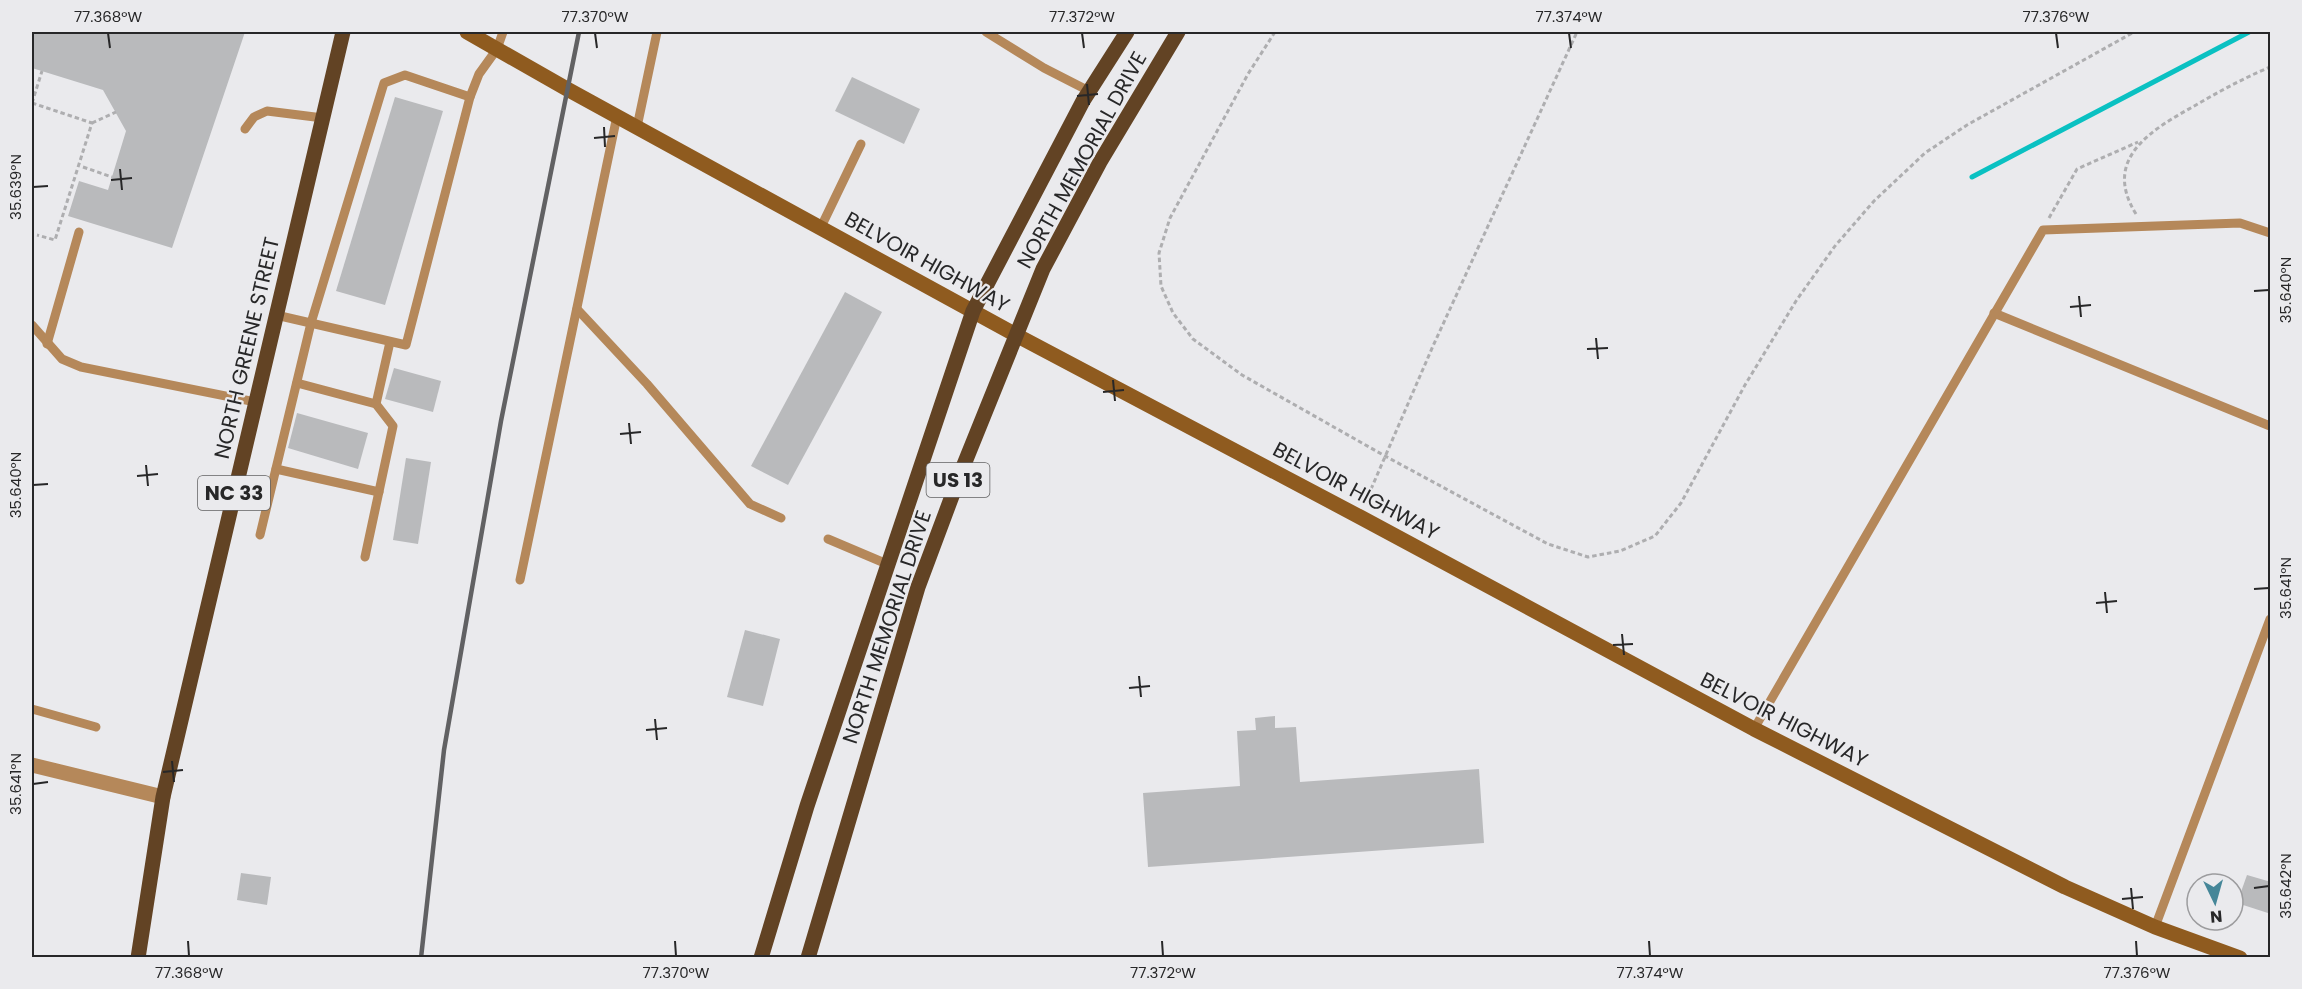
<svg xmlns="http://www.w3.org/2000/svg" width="2302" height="989" viewBox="0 0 2302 989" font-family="Poppins,sans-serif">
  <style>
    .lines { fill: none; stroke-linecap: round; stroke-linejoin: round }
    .stream { stroke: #0ac1c2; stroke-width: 5 }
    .building { fill: #b9babc }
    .path { stroke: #aeaeb0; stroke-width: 3; stroke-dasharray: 4.5 3; stroke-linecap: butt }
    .lane { stroke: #b5885a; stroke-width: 9 }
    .street { stroke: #b5885a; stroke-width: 15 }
    .secondary { stroke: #8f5b1f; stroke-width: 15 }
    .primary { stroke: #624324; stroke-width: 15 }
    .rail { stroke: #616163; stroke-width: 4.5 }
    .ticks { fill: none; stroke: #272728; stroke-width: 2 }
    .labels { text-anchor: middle; stroke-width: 4.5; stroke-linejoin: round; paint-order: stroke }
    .shield { fill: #eaeaed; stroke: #626263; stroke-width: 1.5 }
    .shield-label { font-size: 20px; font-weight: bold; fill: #272728 }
    .street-label { font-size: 21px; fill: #272728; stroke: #eaeaed }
    .neatline { fill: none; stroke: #272728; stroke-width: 2 }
    .ticks-label { font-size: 15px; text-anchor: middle; fill: #272728 }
  </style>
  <rect width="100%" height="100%" fill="#eaeaed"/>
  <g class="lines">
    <path class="stream" d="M1972 177 2249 32"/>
  </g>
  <g class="building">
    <path d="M32 32H245L172 248 68 216 79 181 108 190 126 131 103 90 32 68Z"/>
    <path d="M852 77 920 109 904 144 835 111Z"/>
    <path d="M395 97 443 111 385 305 336 291Z"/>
    <path d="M845 292 882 312 788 485 751 466Z"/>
    <path d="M394 368 441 381 433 412 385 399Z"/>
    <path d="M297 413 368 433 358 469 288 448Z"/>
    <path d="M406 458 431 462 418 544 393 540Z"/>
    <path d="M745 630 780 639 763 706 727 697Z"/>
    <path d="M1275 716V728L1296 727 1300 782 1479 769 1484 843 1148 867 1143 793 1240 786 1237 731 1256 730 1255 718Z"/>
    <path d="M241 873 271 877 267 905 237 900Z"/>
    <path d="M2247 875 2271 882V914L2237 903Z"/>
  </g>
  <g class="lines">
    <g class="path">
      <path d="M1275 32 1248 74 1170 218 1159 253 1161 286 1173 313 1193 339 1242 375 1385 456 1548 544 1588 557 1620 551 1655 536 1681 503 1745 385 1796 301 1835 246 1874 201 1925 153 1967 125 2134 32"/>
      <path d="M32 103 92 123 55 240 37 235"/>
      <path d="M32 103 42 71"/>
      <path d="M92 123 116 112"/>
      <path d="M83 167 112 177"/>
      <path d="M2136 214C2101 158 2153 129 2196 105 2220 91 2244 78 2270 67"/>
      <path d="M2049 218 2077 169 2138 142"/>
      <path d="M1365 503 1433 346 1577 32"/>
    </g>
    <g class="lane">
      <path d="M986 32 1044 68 1089 91"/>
      <path d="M637 127 657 32"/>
      <path d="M245 129 254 117 267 111 323 118"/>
      <path d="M821 227 861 144"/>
      <path d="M577 309 647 384 750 504 781 518"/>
      <path d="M1994 313 2270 426"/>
      <path d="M276 315 406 345 470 97 479 74 497 49 503 32"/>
      <path d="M32 325 62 359 81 367 256 402"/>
      <path d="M47 344 79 232"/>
      <path d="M297 383 376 404 393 426 365 557"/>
      <path d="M376 404 390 342"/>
      <path d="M276 469 379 492"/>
      <path d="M260 535 311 323 384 83 405 75 470 97"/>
      <path d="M828 539 887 564"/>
      <path d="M520 580 617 116"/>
      <path d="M32 709 96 727"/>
      <path d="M1754 729 2043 230 2240 223 2270 233"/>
      <path d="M2155 927 2270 619"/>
    </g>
    <path class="street" d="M32 765 163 797"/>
    <path class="secondary" d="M467 32 567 89 1016 335 1360 517 1754 729 2065 887 2155 927 2240 958"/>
    <g class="primary">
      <path d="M138 958 163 797 343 32"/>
      <path d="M761 958 807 806 973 311 1083 101 1127 32"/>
      <path d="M808 958 918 587 961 472 1043 269 1100 162 1178 32"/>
    </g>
    <path class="rail" d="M421 958 444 750 501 421 579 32"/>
  </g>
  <path class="ticks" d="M108 33 110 48M595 33 597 48M1082 33 1084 48M1569 33 1571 48M2056 33 2058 48M1087 84 1089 105M1077 96 1098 94M604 127 605 147M594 138 615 136M120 169 122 190M111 180 132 178M33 187 48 186M2254 291 2269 290M2079 296 2081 317M2070 307 2091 305M1596 338 1598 359M1587 349 1608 348M1113 380 1115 401M1103 392 1124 390M629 423 631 444M620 434 641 432M146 465 148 486M137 476 158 474M33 485 48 484M2254 589 2269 588M2105 592 2107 613M2096 603 2117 601M1622 634 1624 655M1613 645 1633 644M1139 676 1141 697M1129 688 1150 686M655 719 657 740M646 730 667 728M172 761 174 782M163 772 183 770M33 784 48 782M2131 888 2133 909M2254 888 2269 886M2122 899 2143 897M188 941 189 956M675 941 676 956M1162 941 1163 956M1649 941 1650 956M2136 941 2137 956"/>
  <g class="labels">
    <g class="shield">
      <rect x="926.5" y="463" width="63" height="34" rx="4.5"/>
      <rect x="198" y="476" width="72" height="34" rx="4.5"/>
    </g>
    <g class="shield-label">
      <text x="958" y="487">US 13</text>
      <text x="234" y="500">NC 33</text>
    </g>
    <g class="street-label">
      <text transform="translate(1082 160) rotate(-61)" y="7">NORTH MEMORIAL DRIVE</text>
      <text transform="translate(927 262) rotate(29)" y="7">BELVOIR HIGHWAY</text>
      <text transform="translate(247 348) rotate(-77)" y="7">NORTH GREENE STREET</text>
      <text transform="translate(1356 491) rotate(28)" y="7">BELVOIR HIGHWAY</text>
      <text transform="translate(887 627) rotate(-72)" y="7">NORTH MEMORIAL DRIVE</text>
      <text transform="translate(1784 720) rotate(27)" y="7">BELVOIR HIGHWAY</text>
    </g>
  </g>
  <rect width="2302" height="989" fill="none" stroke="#eaeaed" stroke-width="66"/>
  <g transform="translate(2215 902) rotate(175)"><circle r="28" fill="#eaeaed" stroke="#9c9c9e" stroke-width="1.5"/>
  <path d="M0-4.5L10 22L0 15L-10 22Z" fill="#458698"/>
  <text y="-9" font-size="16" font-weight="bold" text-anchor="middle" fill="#272728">N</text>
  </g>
  <rect x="33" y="33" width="2236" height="923" class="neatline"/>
  <g class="ticks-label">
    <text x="108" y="22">77.368°W</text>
    <text x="595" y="22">77.370°W</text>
    <text x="1082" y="22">77.372°W</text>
    <text x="1569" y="22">77.374°W</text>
    <text x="2056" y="22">77.376°W</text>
    <text transform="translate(16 187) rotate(-90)" y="5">35.639°N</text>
    <text transform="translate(2286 290) rotate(-90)" y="5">35.640°N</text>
    <text transform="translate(16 485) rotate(-90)" y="5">35.640°N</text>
    <text transform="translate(2286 588) rotate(-90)" y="5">35.641°N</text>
    <text transform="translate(16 784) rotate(-90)" y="5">35.641°N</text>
    <text transform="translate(2286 886) rotate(-90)" y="5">35.642°N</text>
    <text x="189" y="978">77.368°W</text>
    <text x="676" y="978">77.370°W</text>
    <text x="1163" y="978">77.372°W</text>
    <text x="1650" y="978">77.374°W</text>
    <text x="2137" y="978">77.376°W</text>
  </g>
</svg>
